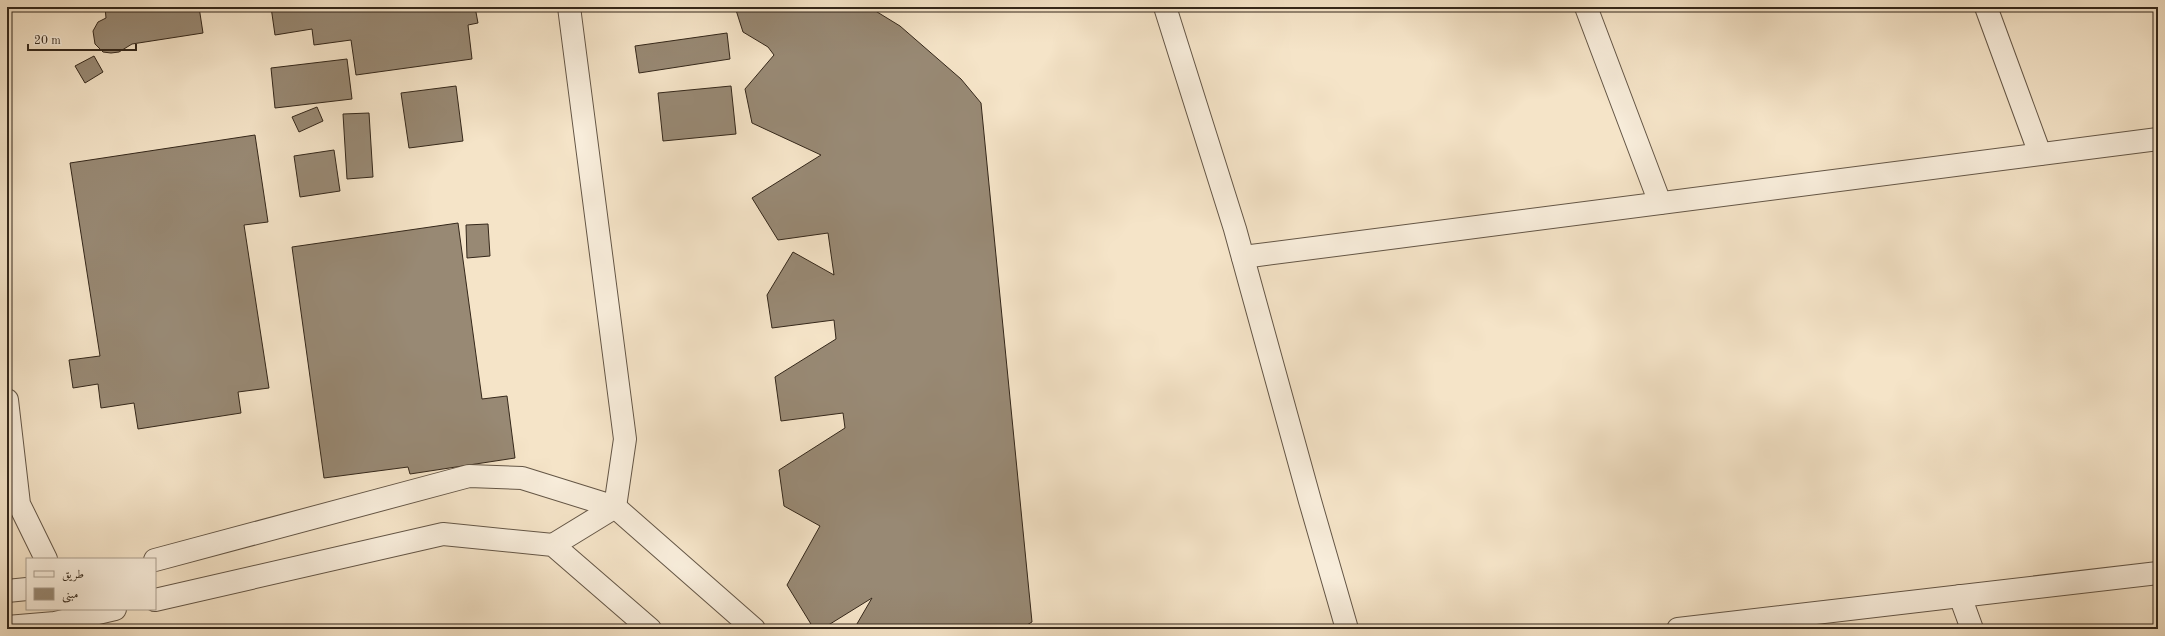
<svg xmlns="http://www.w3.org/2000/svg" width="2165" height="636" viewBox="0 0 2165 636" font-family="'Old Standard TT',Amiri,serif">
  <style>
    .building { fill: #988974; stroke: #34271a }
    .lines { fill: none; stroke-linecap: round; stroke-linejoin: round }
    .street-casing { stroke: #645646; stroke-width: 24 }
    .street { stroke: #f8eddb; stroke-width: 22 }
  </style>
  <rect width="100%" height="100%" fill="#f5e4c8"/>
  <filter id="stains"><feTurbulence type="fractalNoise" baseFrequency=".005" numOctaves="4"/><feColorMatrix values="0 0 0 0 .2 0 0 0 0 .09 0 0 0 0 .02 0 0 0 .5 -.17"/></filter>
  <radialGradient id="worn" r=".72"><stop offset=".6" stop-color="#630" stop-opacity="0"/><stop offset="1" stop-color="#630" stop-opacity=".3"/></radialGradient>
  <g class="building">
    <path d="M105 7H199L203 33 132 44 119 52 111 53 103 52 95 44 93 31 98 22 106 18Z"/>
    <path d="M271 7H475L478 23 468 25 472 59 356 75 351 40 314 45 312 29 275 35Z"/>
    <path d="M735 7H869L900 26 961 79 981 103 1032 622 1020 629H854L872 598 822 629H814L787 585 820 526 784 506 779 470 845 428 843 413 781 421 775 377 836 339 834 320 772 328 767 295 793 252 834 275 828 233 778 240 752 198 821 155 752 123 745 89 774 55 768 47 743 32Z"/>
    <path d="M727 33 730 59 639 73 635 46Z"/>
    <path d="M94 56 103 72 85 83 75 66Z"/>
    <path d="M347 59 352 99 275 108 271 68Z"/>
    <path d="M456 86 463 141 409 148 401 93Z"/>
    <path d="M731 86 736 134 663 141 658 93Z"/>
    <path d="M317 107 323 121 299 132 292 117Z"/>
    <path d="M369 113 373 177 347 179 343 114Z"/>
    <path d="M255 135 268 222 244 225 269 388 238 392 241 413 138 429 134 403 101 408 98 384 73 388 69 360 100 356 70 163Z"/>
    <path d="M334 150 340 191 300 197 294 156Z"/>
    <path d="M458 223 482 399 507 396 515 458 410 474 408 467 324 478 292 247Z"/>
    <path d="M488 224 490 256 467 258 466 225Z"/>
  </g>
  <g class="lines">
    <g class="street-casing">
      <g id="street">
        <path d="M1165 7 1235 229 1310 501 1347 629"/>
        <path d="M1586 7 1660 203"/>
        <path d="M1986 7 2040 154"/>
        <path d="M1243 257 2158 139"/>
        <path d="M7 400 19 504 46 559"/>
        <path d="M553 545 615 507 625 439 569 7"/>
        <path d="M155 560 469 476 522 478 615 507 754 629"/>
        <path d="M7 591 27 589"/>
        <path d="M1960 596 1972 629"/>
        <path d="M155 600 443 534 553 545 650 629"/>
        <path d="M7 627 55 623 115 609"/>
        <path d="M1678 629 2158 573"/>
      </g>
    </g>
    <use href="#street" class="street"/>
  </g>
  <rect width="2165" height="636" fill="none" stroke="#f5e4c8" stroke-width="24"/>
  <rect x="8" y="8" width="2149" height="620" fill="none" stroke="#34271a" stroke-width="2"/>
  <rect x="12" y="12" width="2141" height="612" fill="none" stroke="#34271a"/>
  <rect x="26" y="558" width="130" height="52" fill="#f8eddb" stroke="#aa9e8e"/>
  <rect x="34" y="571" width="20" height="6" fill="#f8eddb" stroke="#aa9e8e"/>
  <text x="62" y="578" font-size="12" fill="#34271a">طريق</text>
  <rect x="34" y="588" width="20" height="12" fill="#988974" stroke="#aa9e8e"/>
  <text x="62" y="598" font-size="12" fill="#34271a">مبنى</text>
  <path d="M28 44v6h108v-6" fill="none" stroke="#34271a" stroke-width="2"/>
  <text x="34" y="44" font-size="12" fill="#34271a" stroke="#f8eddb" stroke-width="3" paint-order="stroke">20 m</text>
  <rect width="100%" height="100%" filter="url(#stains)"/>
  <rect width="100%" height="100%" fill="url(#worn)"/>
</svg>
